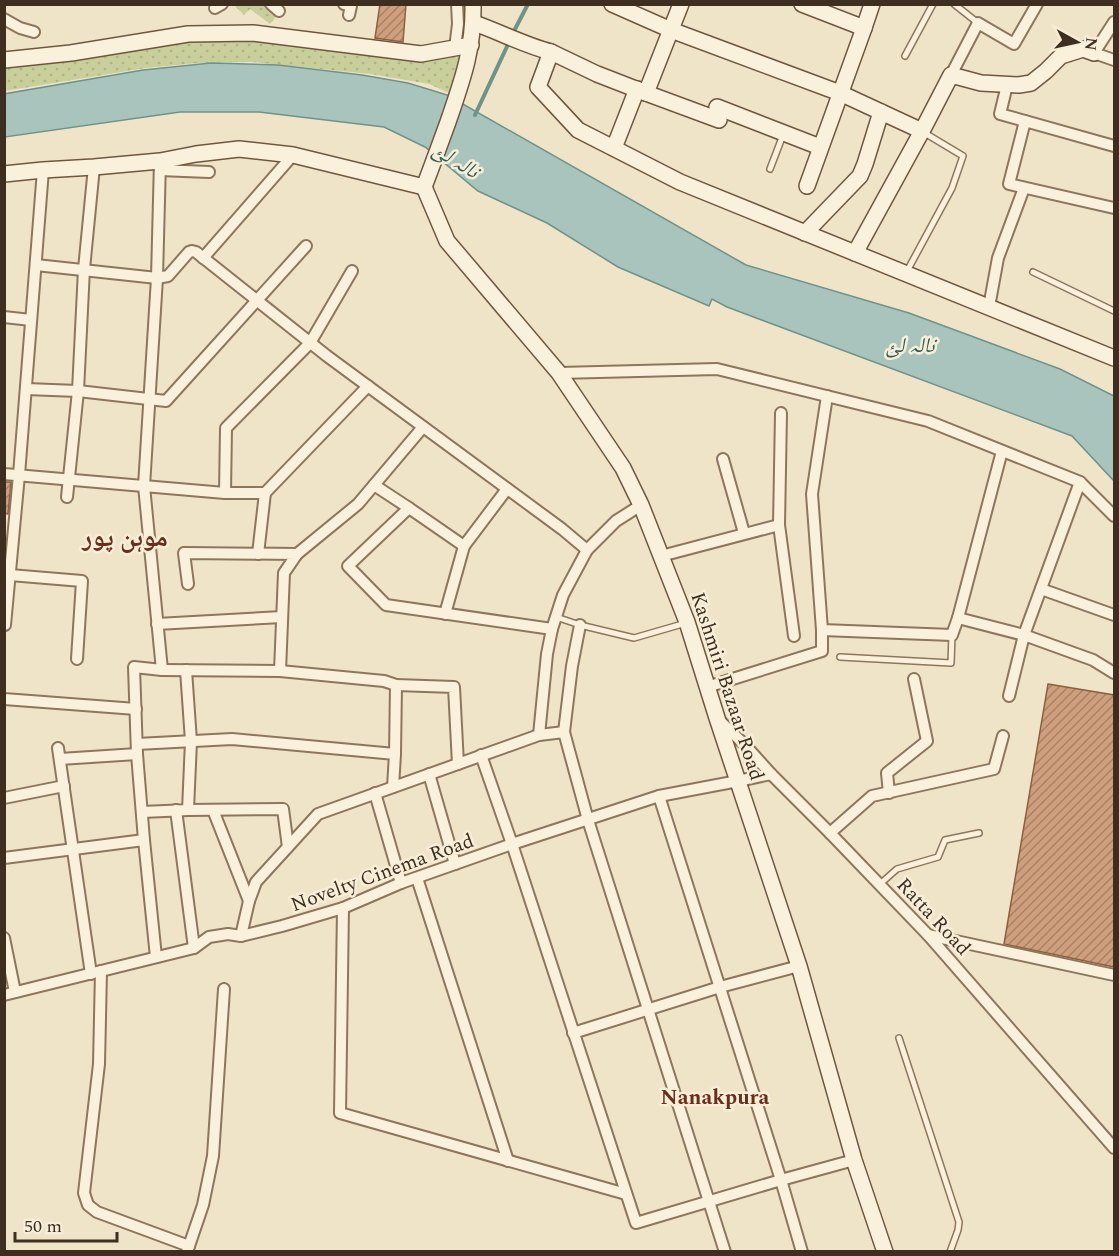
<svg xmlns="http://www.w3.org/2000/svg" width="1119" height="1256" viewBox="0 0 1119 1256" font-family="Spectral,'Noto Naskh Arabic',serif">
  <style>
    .grass { fill: url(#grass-dots) }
    .water { fill: #a9c4bc; stroke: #6f938a; stroke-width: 1.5 }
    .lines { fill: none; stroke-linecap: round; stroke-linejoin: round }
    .stream { stroke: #6f938a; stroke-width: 4 }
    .building { fill: url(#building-hatch); stroke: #8d5f41; stroke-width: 1.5 }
    .lane-casing { stroke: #8d765c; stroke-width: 8 }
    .street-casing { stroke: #8d765c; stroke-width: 14 }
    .secondary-casing { stroke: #6f573f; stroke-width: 18 }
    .lane { stroke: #faf1dc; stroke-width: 5 }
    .street { stroke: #faf1dc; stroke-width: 10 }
    .secondary { stroke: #faf1dc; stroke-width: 15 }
    .labels { text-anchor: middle; stroke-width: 5; stroke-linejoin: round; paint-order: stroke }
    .street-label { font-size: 20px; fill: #3d2e20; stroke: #f7eed8 }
    .water-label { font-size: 21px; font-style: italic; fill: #2f5d5a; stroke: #f7eed8 }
    .neighbourhood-label { font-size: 21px; font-weight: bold; fill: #6b2e1e; stroke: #f7eed8 }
    .district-label { font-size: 26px; font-weight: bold; fill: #6b2e1e; stroke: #f7eed8 }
  </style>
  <defs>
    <pattern id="grass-dots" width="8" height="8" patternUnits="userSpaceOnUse" patternTransform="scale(1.5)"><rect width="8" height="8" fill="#c9cf9b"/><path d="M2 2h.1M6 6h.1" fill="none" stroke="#aeb285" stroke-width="1.8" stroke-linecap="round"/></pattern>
    <pattern id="building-hatch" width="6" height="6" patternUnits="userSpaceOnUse" patternTransform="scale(1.5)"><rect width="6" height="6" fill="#cf9f7d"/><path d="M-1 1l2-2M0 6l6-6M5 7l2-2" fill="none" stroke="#a98266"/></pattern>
  </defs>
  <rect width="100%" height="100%" fill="#f0e4c8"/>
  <g class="grass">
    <path d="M234 5H269L279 13 270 24 250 9 244 15Z"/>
    <path d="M248 37 441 55H460L449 93 429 84 370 74 251 62 198 63 146 68 5 91V64L158 43Z"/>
  </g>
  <path class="water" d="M211 63 278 65 362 75 408 83 447 95 746 265 909 313 1060 369 1114 396V481L1072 436 727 307 712 299 709 306 618 267 547 223 478 191 425 147 384 127 259 112H180L5 137 4 94 143 70Z"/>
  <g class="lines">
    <g class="stream">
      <path d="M513 33 528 4"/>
      <path d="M475 115 510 40"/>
    </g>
  </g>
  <g class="building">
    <path d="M380 4H406L403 42 375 38Z"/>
    <path d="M4 482H11L8 514 4 513Z"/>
    <path d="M1048 684 1114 695V967L1004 944Z"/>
  </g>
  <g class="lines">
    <g class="lane-casing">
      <g id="lane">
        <path d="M954 4 978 23"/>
        <path d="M905 56 933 4"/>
        <path d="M770 169 783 135"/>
        <path d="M1033 272 1114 311"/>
        <path d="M906 273 952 188 963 156 923 132"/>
        <path d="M556 617 580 625 634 638 686 623"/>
        <path d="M840 657 951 663 952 635"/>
        <path d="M880 884 897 869 938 857 945 840 979 833"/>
        <path d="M899 1038 959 1222 958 1230 950 1252"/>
      </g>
    </g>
    <g class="street-casing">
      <g id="street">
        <path d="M271 4 279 11"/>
        <path d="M344 4 351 6 349 15"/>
        <path d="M215 8 222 4"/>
        <path d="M4 19 20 28 34 32"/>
        <path d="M1114 22 1094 53 1114 60"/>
        <path d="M455 48 458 24 457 4"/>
        <path d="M951 75 978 23 1014 44 1037 4"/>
        <path d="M1007 85 1000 114 1114 146"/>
        <path d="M1025 121 1009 184 1114 208"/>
        <path d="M160 170 209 172"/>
        <path d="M203 258 293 155"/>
        <path d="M36 265 157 278 168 276 189 252 192 251 196 252 327 356 562 529 587 550"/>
        <path d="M352 271 310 343 226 428 225 493H265L368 386"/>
        <path d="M989 307 998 258 1024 188"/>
        <path d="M4 317 31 320"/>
        <path d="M559 373 717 369 928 421 1080 482 1114 516"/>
        <path d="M26 389 78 391 166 401 306 246"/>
        <path d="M827 396 812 494 822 630 952 635 958 618 1002 451"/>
        <path d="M781 413 779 525 794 636"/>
        <path d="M723 459 744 533"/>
        <path d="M4 474 225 493"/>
        <path d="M374 485 409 508"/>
        <path d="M67 497 78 391 84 269 94 167"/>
        <path d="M464 546 507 489"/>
        <path d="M258 554 265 493"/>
        <path d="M297 554 358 504 423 427"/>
        <path d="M661 556 779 525"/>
        <path d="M10 575 82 581 77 659"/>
        <path d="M188 584 184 553 297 554 284 573 280 671"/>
        <path d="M1041 589 1114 615"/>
        <path d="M445 614 464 546 409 508 348 566 386 605 552 629"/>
        <path d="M958 618 1024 635 1093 660 1114 673"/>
        <path d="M157 624 282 617"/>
        <path d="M5 625 19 475 43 170"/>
        <path d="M162 670 280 671 384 681 396 685 395 754"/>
        <path d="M396 685 454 687 458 764"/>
        <path d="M707 687 822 651V630"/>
        <path d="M1009 696 1024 635 1080 482"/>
        <path d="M4 699 136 709"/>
        <path d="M719 720 745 745 771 774 830 833 928 935 1114 1148"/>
        <path d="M564 732 572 666 580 625"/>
        <path d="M539 735 564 732 588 820 725 1252"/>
        <path d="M137 744 232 739 395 754 393 787"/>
        <path d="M58 748 91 974"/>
        <path d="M481 755 512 844 636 1223 781 1180 854 1160"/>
        <path d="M60 759 137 754"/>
        <path d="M429 774 455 864"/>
        <path d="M375 793 401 883"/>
        <path d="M889 793 887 773 927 741 914 679"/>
        <path d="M659 796 781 1180 802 1252"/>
        <path d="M4 798 64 786"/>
        <path d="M176 810 194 948"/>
        <path d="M188 810 283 809 288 847"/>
        <path d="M213 810 249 901"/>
        <path d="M142 812 188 810 191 741 186 670"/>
        <path d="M830 833 872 796 994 769 1003 736"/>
        <path d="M144 840 156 957"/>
        <path d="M4 858 144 840 137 754 134 667 162 670 144 486 157 278 160 161"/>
        <path d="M417 878 508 1161"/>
        <path d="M343 908 340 1113 626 1194"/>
        <path d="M928 935 1114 975"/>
        <path d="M241 936 249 901 256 882 318 814 539 735 547 654 552 629 563 595 587 550 616 521 641 505"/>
        <path d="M4 938 15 992"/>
        <path d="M101 971 99 1064 84 1193 88 1205 97 1212 189 1246"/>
        <path d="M4 995 194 948 209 937 228 934 241 936 282 926 343 908 401 883 512 844 659 796 738 781 771 774"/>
        <path d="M573 1033 720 987 799 966"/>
        <path d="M187 1252 203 1205 213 1156 224 989"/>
      </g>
    </g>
    <g class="secondary-casing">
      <g id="secondary">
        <path d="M612 4 671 30 840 93 922 131 951 75 981 83 1019 85 1031 83 1046 71 1061 56 1083 49 1094 53"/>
        <path d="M802 4 864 28 872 4"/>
        <path d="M474 23C500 32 524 45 551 52L538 87 578 130 680 182 1114 358"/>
        <path d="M551 52 597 74 646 93 681 4"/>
        <path d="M4 60 71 53 188 34 253 33 421 54 471 45"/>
        <path d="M646 93 719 120"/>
        <path d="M717 107 820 147"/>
        <path d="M614 148 637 89"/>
        <path d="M4 174 43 170 94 167 160 161 196 154 239 149 293 155 424 187"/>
        <path d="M807 186 864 28"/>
        <path d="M424 187 447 241 559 373 623 468 641 505 687 622 717 718 799 966 854 1160 885 1252"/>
        <path d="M424 187C432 166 440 144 448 122 462 81 474 49 473 4"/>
        <path d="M805 233 860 176 865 164 881 112"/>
        <path d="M855 253 922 131"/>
      </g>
    </g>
    <use href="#lane" class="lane"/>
    <use href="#street" class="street"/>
    <use href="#secondary" class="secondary"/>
  </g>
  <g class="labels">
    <g class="street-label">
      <text transform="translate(728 686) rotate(72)" y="7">Kashmiri Bazaar Road</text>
      <text transform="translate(382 872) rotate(-20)" y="7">Novelty Cinema Road</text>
      <text transform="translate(934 916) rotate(47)" y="7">Ratta Road</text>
    </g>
    <g class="water-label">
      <text transform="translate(456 160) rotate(31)" y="7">نالہ لئ</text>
      <text x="910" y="352">نالہ لئ</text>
    </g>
    <g class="neighbourhood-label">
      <text x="715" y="1104">Nanakpura</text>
    </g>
    <g class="district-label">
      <text x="125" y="546">موہن پور</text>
    </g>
  </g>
  <rect width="1119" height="1256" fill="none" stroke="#3d2e20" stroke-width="12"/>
  <g transform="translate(1077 42) rotate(98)" stroke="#f7eed8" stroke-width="4.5" paint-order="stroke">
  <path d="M0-4.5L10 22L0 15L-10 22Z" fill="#3d2e20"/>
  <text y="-9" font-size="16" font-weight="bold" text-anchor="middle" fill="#3d2e20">N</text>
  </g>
  <path d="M15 1232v9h102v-9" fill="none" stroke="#3d2e20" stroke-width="3"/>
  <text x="24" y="1232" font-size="18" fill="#3d2e20" stroke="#f7eed8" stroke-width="4.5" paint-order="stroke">50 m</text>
</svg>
